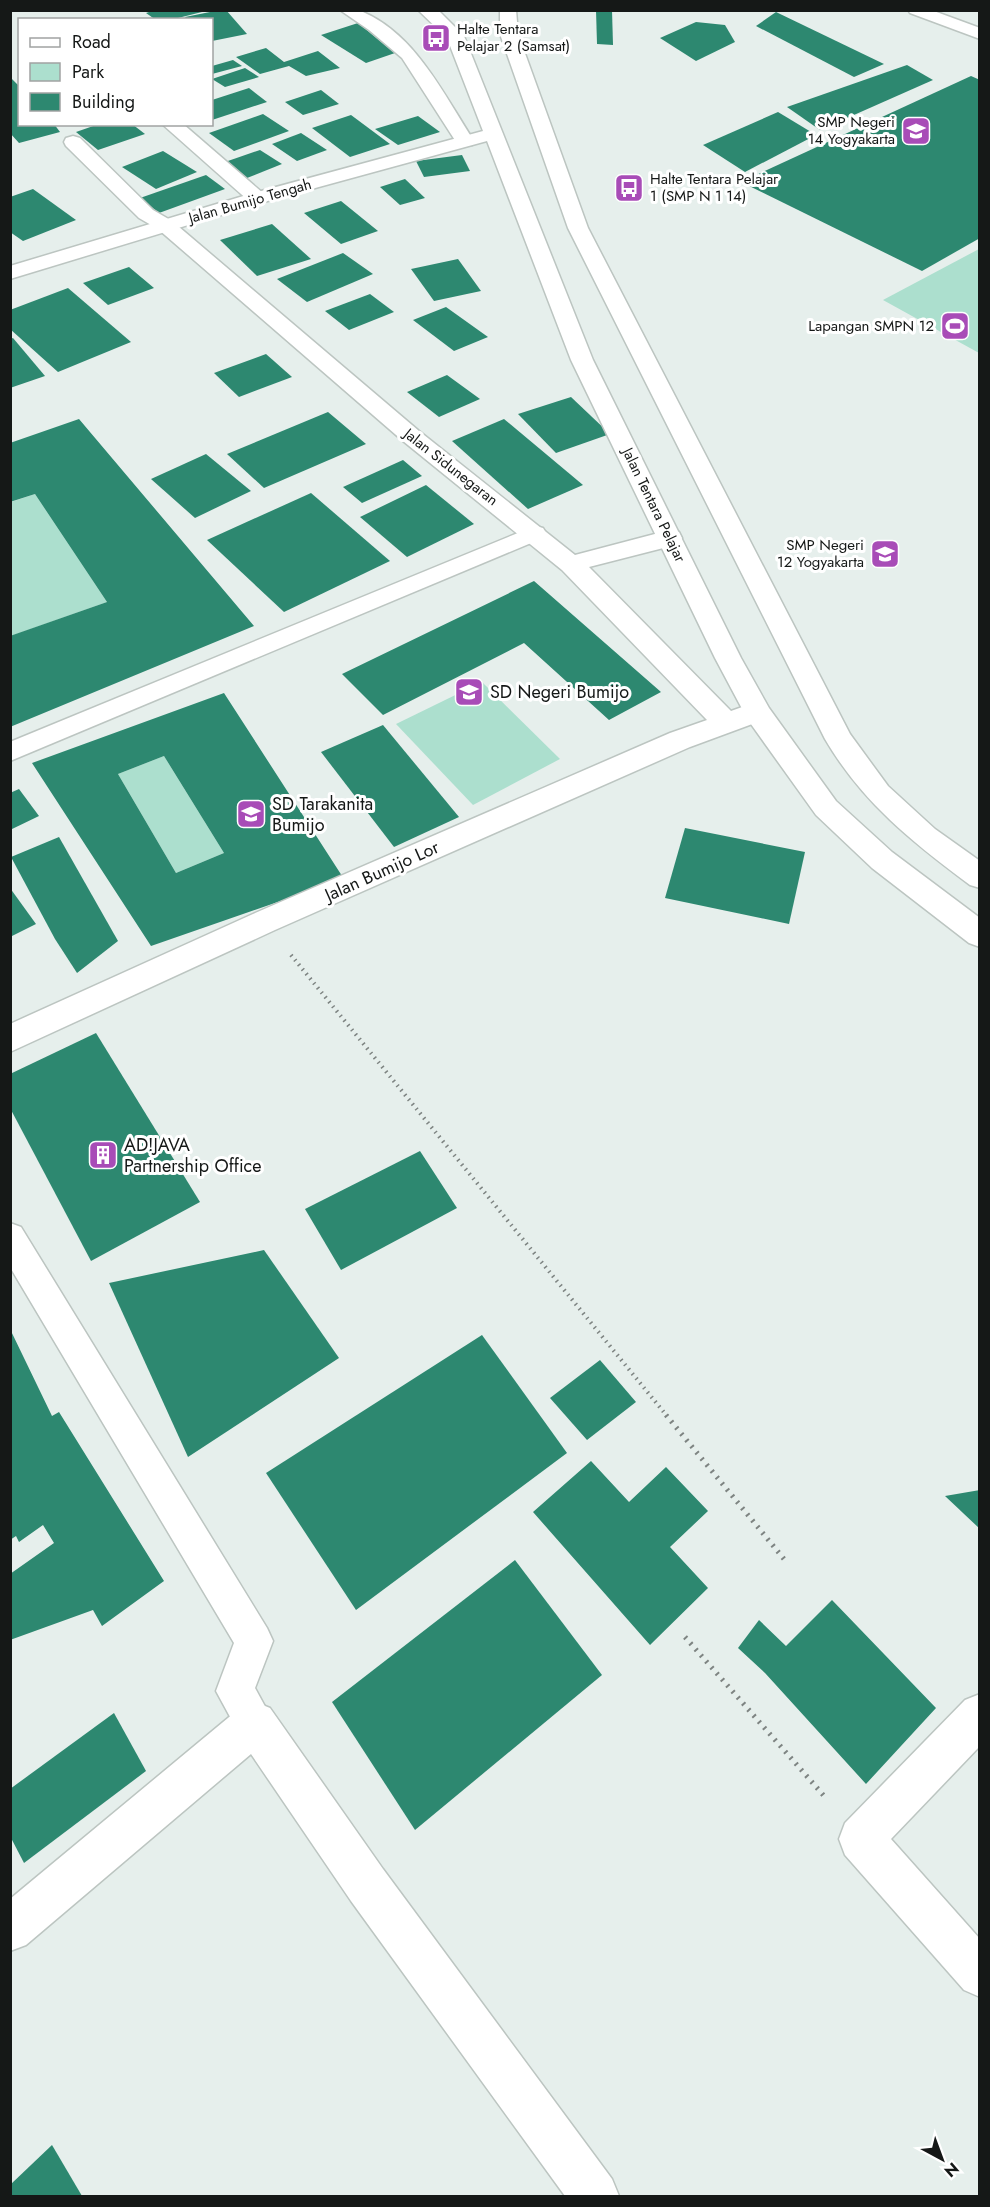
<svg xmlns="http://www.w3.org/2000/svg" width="990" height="2207" viewBox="0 0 990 2207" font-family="Jost,sans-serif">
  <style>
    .green { fill: #acdfce }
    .building { fill: #2d8870; fill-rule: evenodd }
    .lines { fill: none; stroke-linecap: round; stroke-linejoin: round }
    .lane-casing { stroke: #bcc5c1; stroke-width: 3 }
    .street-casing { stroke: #bcc5c1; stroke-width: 3 }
    .secondary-casing { stroke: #bcc5c1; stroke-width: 3 }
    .path-far1 { stroke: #7e8482; stroke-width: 4; stroke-dasharray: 1.5 4.5; stroke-linecap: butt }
    .path { stroke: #7e8482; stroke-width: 5; stroke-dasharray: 2 6; stroke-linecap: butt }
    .lane { fill: #fff; fill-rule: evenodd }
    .street { fill: #fff; fill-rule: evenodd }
    .secondary { fill: #fff; fill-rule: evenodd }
    .labels { text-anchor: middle; stroke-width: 6; stroke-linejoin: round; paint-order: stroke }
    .far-poi-label { font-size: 15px; fill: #151817; stroke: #fff; text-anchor: end }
    .far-street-label { font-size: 15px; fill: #151817; stroke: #fff }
    .poi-label { font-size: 18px; fill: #151817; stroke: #fff; text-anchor: start }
    .street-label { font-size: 18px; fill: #151817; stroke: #fff }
  </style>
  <rect width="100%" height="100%" fill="#e6efec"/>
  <g class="green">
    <path d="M979 249V353L883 300Z"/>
    <path d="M35 494 107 602 11 636V502Z"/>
    <path d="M482 682 560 759 473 805 396 724Z"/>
    <path d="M164 756 224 853 176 873 118 774Z"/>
  </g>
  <g class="building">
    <path d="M155 10H206V11L170 20H156L146 13Z"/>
    <path d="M220 10H226L247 34 212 41V20H187L185 17Z"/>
    <path d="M596 10H612L613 45 597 44Z"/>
    <path d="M776 12 884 64 854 77 756 26Z"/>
    <path d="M696 22 725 25 735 42 696 61 660 38Z"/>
    <path d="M358 23 395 53 366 63 321 35Z"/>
    <path d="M266 48 284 62 318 51 340 68 306 76 289 66 260 74 236 57Z"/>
    <path d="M233 60 242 66 212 74V66Z"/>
    <path d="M907 65 933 80 820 130 787 107Z"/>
    <path d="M245 68 259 77 225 87 212 79Z"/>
    <path d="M971 76 980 80V238L922 271 741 182Z"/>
    <path d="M10 77 20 87V124H54L60 132 19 143 10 133Z"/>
    <path d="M249 88 267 102 212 120V100Z"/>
    <path d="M321 90 339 104 303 115 285 102Z"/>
    <path d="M778 112 816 135 745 172 703 145Z"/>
    <path d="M263 114 289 131 234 151 209 133Z"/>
    <path d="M351 115 390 144 350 157 312 128Z"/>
    <path d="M418 116 440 132 398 145 375 129Z"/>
    <path d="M99 124H132L145 134 98 150 76 132Z"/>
    <path d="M301 133 327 150 297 161 272 144Z"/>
    <path d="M260 150 282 164 247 178 225 162Z"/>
    <path d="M163 151 197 172 156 189 122 167Z"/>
    <path d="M462 155 470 171 424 177 416 161Z"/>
    <path d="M206 175 225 189 159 213 140 198Z"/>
    <path d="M405 179 425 198 400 205 380 187Z"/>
    <path d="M33 189 76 220 23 241 10 232V197Z"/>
    <path d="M341 201 378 231 341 244 304 213Z"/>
    <path d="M272 224 311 259 257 276 220 240Z"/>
    <path d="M343 253 373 274 307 302 277 279Z"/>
    <path d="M458 259 481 291 434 301 411 269Z"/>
    <path d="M129 267 154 288 108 305 83 283Z"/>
    <path d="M68 288 131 342 58 372 10 329V310Z"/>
    <path d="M370 294 394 312 349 330 325 311Z"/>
    <path d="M446 307 488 337 454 351 413 320Z"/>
    <path d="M13 338 45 376 10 388V339Z"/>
    <path d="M266 354 292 377 239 397 214 373Z"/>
    <path d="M447 375 480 399 439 417 407 392Z"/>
    <path d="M571 397 610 434 556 453 518 414Z"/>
    <path d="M328 412 366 444 264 488 227 454Z"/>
    <path d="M79 419 254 626 10 727V636L107 602 35 494 10 502V443Z"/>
    <path d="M504 419 583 485 528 509 452 441Z"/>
    <path d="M206 454 251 491 195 518 151 479Z"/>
    <path d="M403 460 422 476 362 503 343 487Z"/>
    <path d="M426 485 474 524 407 557 360 517Z"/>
    <path d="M311 493 390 561 284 612 207 540Z"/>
    <path d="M534 581 661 692 609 720 524 643 383 715 342 674Z"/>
    <path d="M224 693 344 879 151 946 32 763ZM164 756 224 853 176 873 118 774Z"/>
    <path d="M383 725 459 817 394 847 321 752Z"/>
    <path d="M19 789 39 816 10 830V793Z"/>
    <path d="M685 828 805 852 789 924 665 898Z"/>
    <path d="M59 837 118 941 77 973 55 939 11 857Z"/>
    <path d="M10 888 36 924 10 937Z"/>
    <path d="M96 1033 200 1202 91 1261 10 1108V1074Z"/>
    <path d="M420 1151 457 1208 341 1270 305 1209Z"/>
    <path d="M264 1250 339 1358 188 1457 109 1283Z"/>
    <path d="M10 1329 52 1416 59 1412 164 1581 102 1626 93 1610 10 1640V1574L54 1543 43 1525 19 1542 16 1536 10 1540Z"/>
    <path d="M482 1335 567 1453 356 1610 266 1473Z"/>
    <path d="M600 1360 636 1402 587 1440 550 1398Z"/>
    <path d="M591 1461 629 1502 666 1467 708 1511 670 1547 708 1588 650 1645 533 1512Z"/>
    <path d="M980 1490V1529L945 1496Z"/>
    <path d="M515 1560 602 1675 415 1830 332 1702Z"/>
    <path d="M832 1600 936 1708 866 1784 765 1673 738 1648 759 1620 786 1646Z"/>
    <path d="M114 1713 146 1771 24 1863 10 1836V1789Z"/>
    <path d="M52 2145 82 2196H10V2185Z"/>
  </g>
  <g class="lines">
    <g class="lane-casing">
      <g id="lane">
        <path d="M908 10H931L980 28V39L910 13Z"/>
        <path d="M535 526 543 528 546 533 543 538 10 761V742Z"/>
        <path d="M10 1223 21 1227 267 1628 273 1641 255 1688 274 1723 269 1737 255 1742 241 1737 216 1691 234 1643 10 1267Z"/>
      </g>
    </g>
    <g class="street-casing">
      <g id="street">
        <path d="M340 10C347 10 357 9 363 12 416 35 444 95 474 141L472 145H458L402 58 369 30Z"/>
        <path d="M162 124H183L264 194 267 198 264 202H250Z"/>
        <path d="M73 136 80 138 153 210 172 221 419 431 575 555 670 530 679 532 682 538 679 544 589 567 731 711 745 706 755 709 759 716 755 723 690 747 275 930 10 1052V1024L253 914 670 733 707 720 562 570 403 441 158 229 139 218 66 146 64 142 66 138Z"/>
        <path d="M980 1694V1746L891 1839 980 1939V1997L964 1990 845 1855 839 1839 845 1823 965 1700Z"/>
        <path d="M255 1702 270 1708 383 1869 612 2179 619 2196H565L351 1901 251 1754 26 1945 10 1951V1899L240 1708Z"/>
      </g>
    </g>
    <g class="secondary-casing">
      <g id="secondary">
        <path d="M418 10H438L464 36 593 360 741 658 769 708 836 801 892 852 980 918V947L969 943 872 868 816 815 748 720 715 658 571 360 487 141 264 202 10 279V266L250 194 483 131 447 38Z"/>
        <path d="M500 10H516L518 34 588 228 850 734 888 786 935 829 980 861V888L970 885C912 842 862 802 825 739L568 228 500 34Z"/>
      </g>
    </g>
    <path class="path-far1" d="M291 955 667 1416"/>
    <g class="path">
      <path d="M666 1415 784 1559"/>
      <path d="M685 1637 825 1797"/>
    </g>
    <use href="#lane" class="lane"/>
    <use href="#street" class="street"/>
    <use href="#secondary" class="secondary"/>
  </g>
  <defs>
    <g id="bus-square" transform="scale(1.5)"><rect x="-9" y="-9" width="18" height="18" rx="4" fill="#a84cb7" stroke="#fff"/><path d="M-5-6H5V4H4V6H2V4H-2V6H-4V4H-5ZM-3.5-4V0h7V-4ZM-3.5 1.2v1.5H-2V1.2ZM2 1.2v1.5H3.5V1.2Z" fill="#fff"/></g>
    <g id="school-square" transform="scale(1.5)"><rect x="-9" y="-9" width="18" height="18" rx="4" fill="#a84cb7" stroke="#fff"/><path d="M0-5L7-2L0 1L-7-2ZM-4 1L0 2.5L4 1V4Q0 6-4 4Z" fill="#fff"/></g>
    <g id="stadium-square" transform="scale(1.5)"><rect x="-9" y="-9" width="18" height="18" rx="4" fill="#a84cb7" stroke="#fff"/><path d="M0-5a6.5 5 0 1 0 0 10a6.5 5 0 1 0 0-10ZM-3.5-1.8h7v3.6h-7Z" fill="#fff"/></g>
    <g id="building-square" transform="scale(1.5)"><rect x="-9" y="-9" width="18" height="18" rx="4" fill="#a84cb7" stroke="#fff"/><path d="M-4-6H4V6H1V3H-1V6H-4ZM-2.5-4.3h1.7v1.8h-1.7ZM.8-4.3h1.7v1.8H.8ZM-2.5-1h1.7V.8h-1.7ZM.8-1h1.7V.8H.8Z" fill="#fff"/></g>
  </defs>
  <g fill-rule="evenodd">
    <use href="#bus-square" x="436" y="38"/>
    <use href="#school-square" x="916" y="131"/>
    <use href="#bus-square" x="629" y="188"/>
    <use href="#stadium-square" x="955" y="326"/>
    <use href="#school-square" x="885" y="554"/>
    <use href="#school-square" x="469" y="692"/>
    <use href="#school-square" x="251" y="814"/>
    <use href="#building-square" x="103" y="1155"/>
  </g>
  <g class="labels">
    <g class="far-poi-label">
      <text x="457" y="34" text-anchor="start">Halte Tentara<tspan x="457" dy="17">Pelajar 2 (Samsat)</tspan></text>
      <text x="895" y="127">SMP Negeri<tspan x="895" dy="17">14 Yogyakarta</tspan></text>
      <text x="650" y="184" text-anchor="start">Halte Tentara Pelajar<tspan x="650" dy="17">1 (SMP N 1 14)</tspan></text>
      <text x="934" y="331">Lapangan SMPN 12</text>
      <text x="864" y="550">SMP Negeri<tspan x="864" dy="17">12 Yogyakarta</tspan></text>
    </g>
    <g class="far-street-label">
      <text transform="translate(250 201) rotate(-16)" y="5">Jalan Bumijo Tengah</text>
      <text transform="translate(451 467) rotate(38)" y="5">Jalan Sidunegaran</text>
      <text transform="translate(654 505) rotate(64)" y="5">Jalan Tentara Pelajar</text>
    </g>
    <g class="poi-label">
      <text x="490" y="698">SD Negeri Bumijo</text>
      <text x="272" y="810">SD Tarakanita<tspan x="272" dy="21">Bumijo</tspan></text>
      <text x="124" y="1151">AD!JAVA<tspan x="124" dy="21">Partnership Office</tspan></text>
    </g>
    <g class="street-label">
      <text transform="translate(382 871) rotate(-24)" y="6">Jalan Bumijo Lor</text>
    </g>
  </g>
  <rect width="990" height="2207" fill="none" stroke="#151817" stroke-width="24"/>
  <rect x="18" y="18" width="195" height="108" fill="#ffffff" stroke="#a1a3a2" stroke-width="1.5"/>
  <rect x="30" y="38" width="30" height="9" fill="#ffffff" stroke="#a1a3a2" stroke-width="1.5"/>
  <text x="72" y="48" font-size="18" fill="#151817">Road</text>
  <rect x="30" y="63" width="30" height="18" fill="#acdfce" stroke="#a1a3a2" stroke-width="1.5"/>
  <text x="72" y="78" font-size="18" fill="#151817">Park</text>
  <rect x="30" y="93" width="30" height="18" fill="#2d8870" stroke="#a1a3a2" stroke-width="1.5"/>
  <text x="72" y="108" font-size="18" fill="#151817">Building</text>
  <g transform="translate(942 2159) rotate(139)" stroke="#ffffff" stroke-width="4.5" paint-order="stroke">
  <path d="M0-4.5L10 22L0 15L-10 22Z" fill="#151817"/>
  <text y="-9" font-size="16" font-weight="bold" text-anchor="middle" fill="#151817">N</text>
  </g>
</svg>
